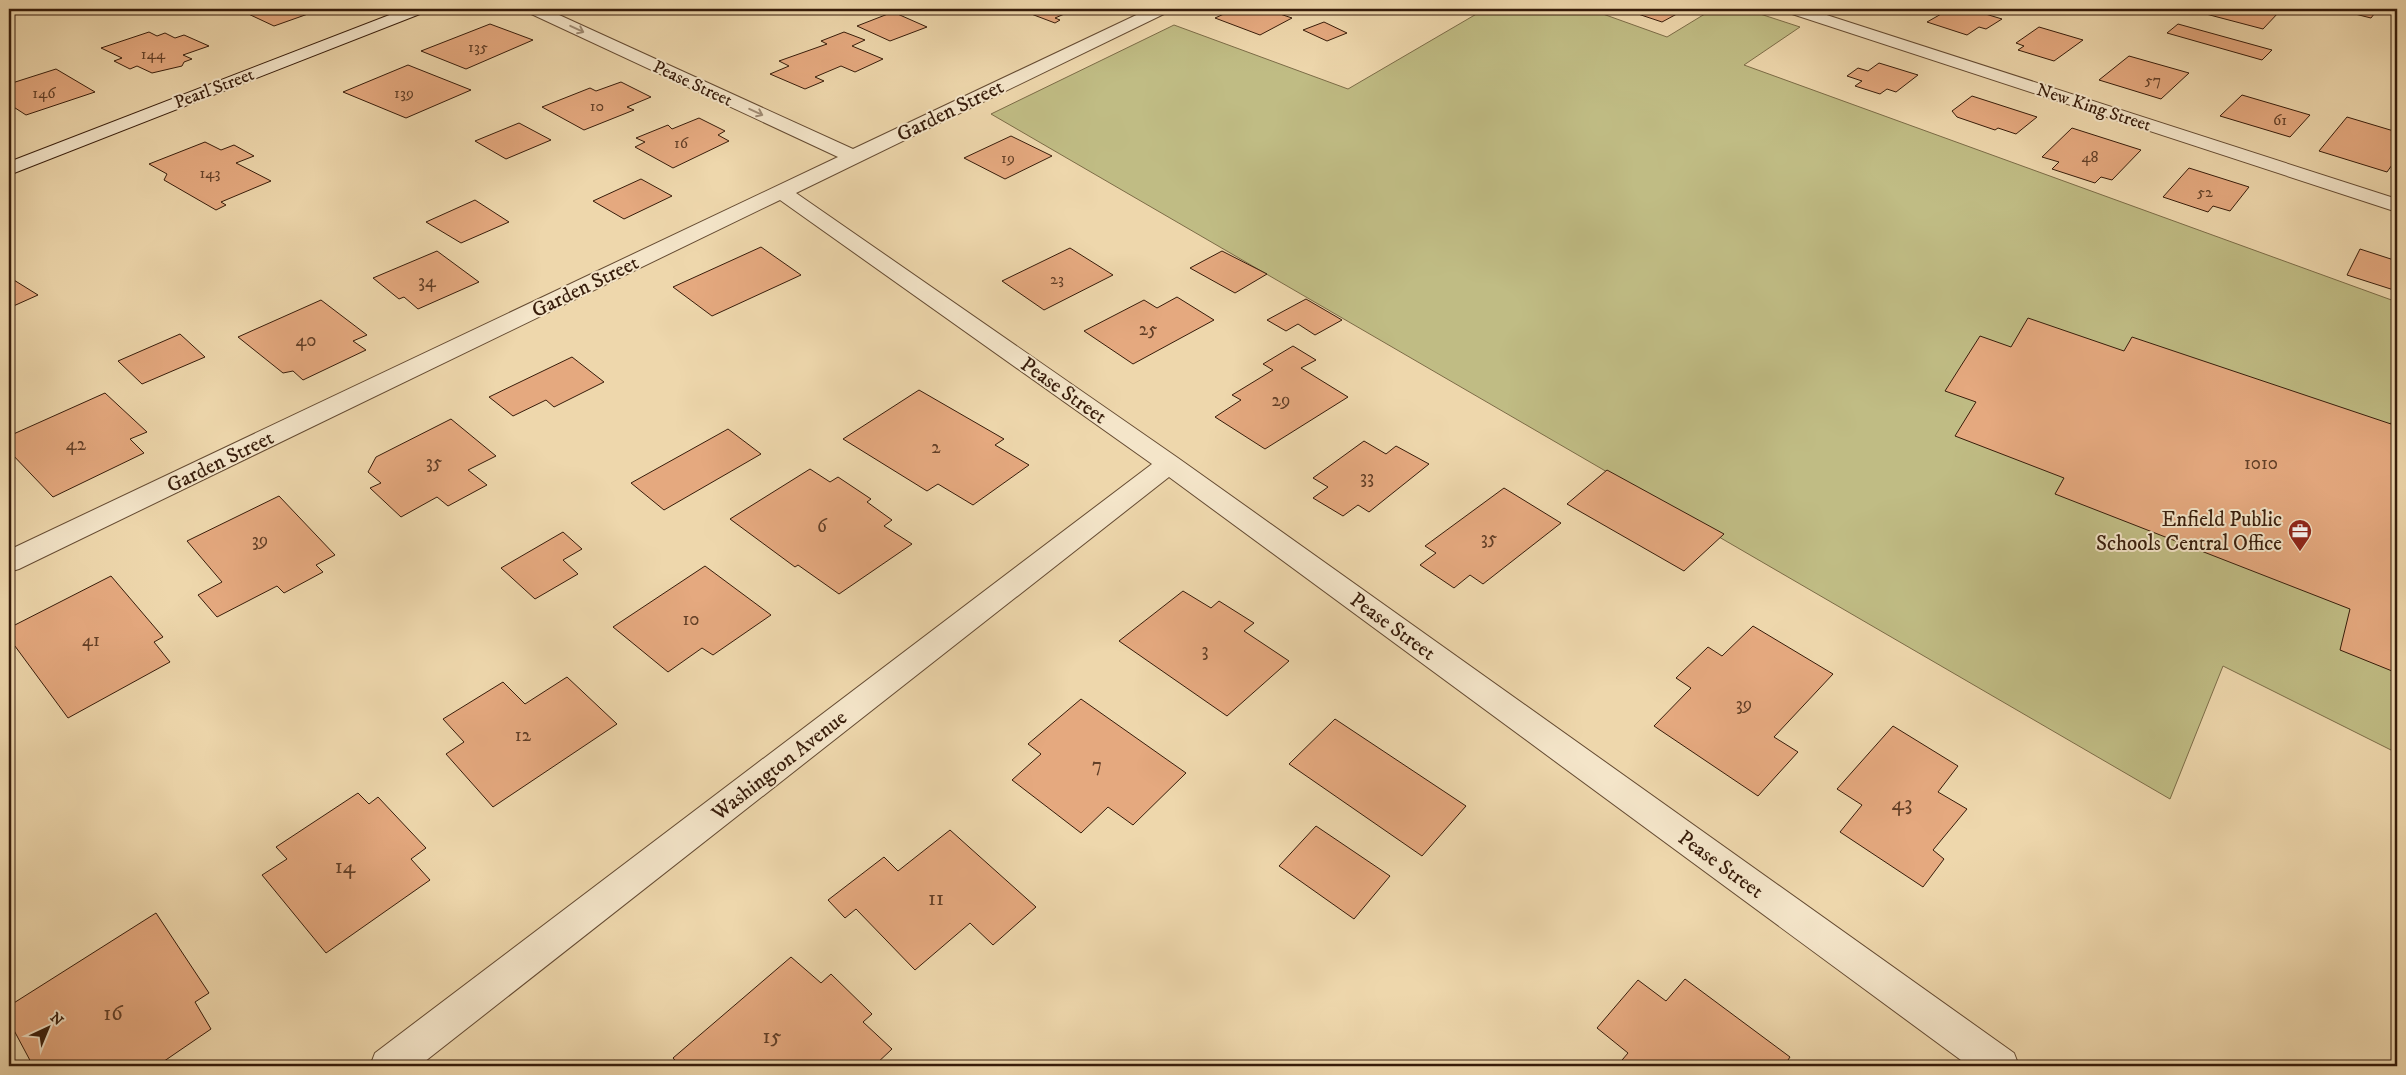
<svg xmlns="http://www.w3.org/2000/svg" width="2406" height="1075" viewBox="0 0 2406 1075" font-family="'IM FELL DW Pica',serif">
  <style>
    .green { fill: #c0bc84; stroke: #7c6c47 }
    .building { fill: #e5a97f; stroke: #371c0a }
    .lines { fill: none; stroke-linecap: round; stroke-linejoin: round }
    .street-casing { stroke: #654b32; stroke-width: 2 }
    .secondary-casing { stroke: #371c0a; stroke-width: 2 }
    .street { fill: #f4e5c9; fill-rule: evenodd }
    .secondary { fill: #f4e5c9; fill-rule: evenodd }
    .oneway { stroke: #9f8b73 }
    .labels { text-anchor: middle; stroke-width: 4; stroke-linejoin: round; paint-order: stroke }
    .far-number-label { font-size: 16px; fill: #623f27 }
    .far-street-label { font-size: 18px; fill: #371c0a; stroke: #f4e5c9 }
    .number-label { font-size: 19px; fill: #623f27 }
    .street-label { font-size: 21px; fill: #371c0a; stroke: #f4e5c9 }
    .poi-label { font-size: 21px; fill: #371c0a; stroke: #f4e5c9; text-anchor: end }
    .near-number-label { font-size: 22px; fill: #623f27 }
  </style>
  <rect width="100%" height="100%" fill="#eed7ac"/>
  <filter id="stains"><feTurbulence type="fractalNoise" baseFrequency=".004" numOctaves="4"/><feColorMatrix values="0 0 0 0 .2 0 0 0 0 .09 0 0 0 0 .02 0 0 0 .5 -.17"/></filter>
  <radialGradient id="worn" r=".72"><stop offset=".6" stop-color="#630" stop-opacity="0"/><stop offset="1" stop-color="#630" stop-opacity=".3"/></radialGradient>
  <path class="green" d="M1485 9H1589L1667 37 1713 9H1745L1800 27 1744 65 2397 302V753L2223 666 2170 799 991 114 1174 25 1348 89Z"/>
  <g class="building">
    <path d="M249 9H322L274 26 242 11Z"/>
    <path d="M618 9H643L632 13Z"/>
    <path d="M1018 9H1076L1055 18 1060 20 1055 23Z"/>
    <path d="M1235 9H1265L1292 18 1260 35 1215 18Z"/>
    <path d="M1623 9H1686L1662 22Z"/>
    <path d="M1950 9 1958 12 1969 9 2002 19 1986 29 1979 27 1967 35 1927 22Z"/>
    <path d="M2212 9H2267L2279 12 2263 29 2206 14Z"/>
    <path d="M2335 9H2378L2371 18Z"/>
    <path d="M893 12 927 27 890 41 857 26Z"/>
    <path d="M1324 22 1347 33 1327 41 1303 30Z"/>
    <path d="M490 24 533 40 466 69 421 51Z"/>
    <path d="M2178 24 2272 50 2262 60 2167 33Z"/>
    <path d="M2039 27 2083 40 2054 61 2018 50 2024 46 2016 43Z"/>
    <path d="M149 32 157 36 165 33 175 38 184 35 209 46 183 55 192 59 184 62 182 66 152 73 137 66 130 69 114 61 122 58 101 48Z"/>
    <path d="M844 32 865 40 852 46 883 59 855 72 841 66 815 77 824 81 805 89 770 74 789 66 779 61 827 44 821 41Z"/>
    <path d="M2129 56 2189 73 2161 99 2099 80Z"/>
    <path d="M1879 63 1918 75 1896 92 1887 89 1880 94 1855 86 1862 81 1847 76 1858 68 1868 71Z"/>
    <path d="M408 65 471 90 406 118 343 92Z"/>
    <path d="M56 69 95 92 26 115 9 104V84Z"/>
    <path d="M621 82 651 97 627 107 634 110 584 130 542 107 590 88 596 91Z"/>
    <path d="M2242 95 2310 115 2290 137 2220 116Z"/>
    <path d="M1972 96 2037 117 2016 134 1998 128 1995 130 1957 117 1952 111Z"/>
    <path d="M2347 117 2397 132V158L2387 172 2319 151Z"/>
    <path d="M699 118 725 131 718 135 729 141 673 168 635 147 645 142 636 138 668 125 672 129Z"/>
    <path d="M519 123 551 140 506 159 475 141Z"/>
    <path d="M2072 128 2141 150 2112 180 2101 177 2095 183 2052 169 2059 162 2042 157Z"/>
    <path d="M1011 136 1052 156 1005 179 964 158Z"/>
    <path d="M205 142 221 150 234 145 254 156 236 163 271 181 221 202 226 205 216 210 164 180 167 174 149 164Z"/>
    <path d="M2189 168 2249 187 2230 211 2213 206 2208 212 2163 197Z"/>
    <path d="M641 179 672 196 624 219 593 201Z"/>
    <path d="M475 200 509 222 461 243 426 222Z"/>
    <path d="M761 247 801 275 712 316 673 287Z"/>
    <path d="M1070 248 1113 275 1044 310 1002 281Z"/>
    <path d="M2360 249 2397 261V291L2347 275Z"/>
    <path d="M437 251 479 282 418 309 404 297 399 299 373 278Z"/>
    <path d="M1222 251 1267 274 1235 293 1190 268Z"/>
    <path d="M9 277 38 295 9 308Z"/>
    <path d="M1177 297 1214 320 1133 364 1084 331 1144 300 1157 308Z"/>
    <path d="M1306 299 1342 320 1315 335 1298 324 1286 331 1267 320Z"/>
    <path d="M321 300 367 335 353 341 366 350 303 380 293 371 283 373 238 337Z"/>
    <path d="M2028 318 2124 351 2132 337 2391 424 2397 398V673L2340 650 2350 609 2055 494 2064 478 1955 436 1976 402 1945 391 1980 336 2011 347Z"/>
    <path d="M180 334 205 357 142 384 118 361Z"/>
    <path d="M1293 346 1316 360 1301 368 1348 397 1265 449 1215 417 1241 400 1232 395 1273 370 1263 364Z"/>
    <path d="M572 357 604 382 554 407 546 400 513 416 489 397Z"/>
    <path d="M919 390 1004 439 995 445 1029 465 973 505 938 484 927 491 843 439Z"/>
    <path d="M105 393 147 432 130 439 144 453 53 497 9 451V436Z"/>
    <path d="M451 419 496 456 468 470 487 485 448 506 437 497 401 517 370 488 381 483 368 472 376 457Z"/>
    <path d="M728 429 761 454 664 510 631 483Z"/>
    <path d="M1364 441 1386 454 1396 446 1429 464 1369 512 1358 505 1343 516 1313 498 1328 487 1313 478Z"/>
    <path d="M810 469 830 482 838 477 871 499 867 502 892 520 884 526 912 544 839 594 798 565 795 567 730 519Z"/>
    <path d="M1607 470 1724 534 1684 571 1567 504Z"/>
    <path d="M1504 488 1561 523 1483 584 1470 575 1454 588 1420 565 1436 553 1425 546Z"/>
    <path d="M279 496 335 555 316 565 323 572 284 593 277 586 217 617 198 595 222 582 187 541Z"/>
    <path d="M563 532 582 549 563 560 578 574 535 599 501 568Z"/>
    <path d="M705 566 771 615 713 655 702 648 668 672 613 627Z"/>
    <path d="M111 576 163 637 154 642 170 662 68 718 9 638V628Z"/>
    <path d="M1183 591 1211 608 1219 601 1254 623 1244 631 1289 661 1227 716 1119 641Z"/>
    <path d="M1753 626 1833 674 1774 737 1798 752 1758 796 1654 726 1691 688 1676 678 1708 647 1722 656Z"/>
    <path d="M567 677 617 724 493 807 446 754 464 742 443 719 503 682 525 704Z"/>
    <path d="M1081 699 1186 773 1133 825 1108 807 1081 833 1012 780 1041 754 1028 744Z"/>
    <path d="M1335 719 1466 806 1422 856 1289 764Z"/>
    <path d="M1893 726 1958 766 1938 792 1967 809 1933 850 1944 859 1923 887 1840 832 1862 805 1837 789Z"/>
    <path d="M358 793 369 804 378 797 426 848 411 859 430 880 326 953 262 875 287 859 276 847Z"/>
    <path d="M1316 826 1390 876 1354 919 1279 866Z"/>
    <path d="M950 830 1036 907 993 945 970 923 915 970 856 909 845 918 828 900 884 857 898 871Z"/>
    <path d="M156 913 209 993 195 1002 211 1029 157 1066H33L9 1021V1006Z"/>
    <path d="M791 957 821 983 831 974 872 1014 863 1022 892 1049 874 1066H680L673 1058Z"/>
    <path d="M1685 979 1790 1057 1784 1066H1617L1628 1053 1597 1028 1638 980 1666 1001Z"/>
  </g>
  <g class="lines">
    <g class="street-casing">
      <g id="street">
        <path d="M525 9H546L853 149 1149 9H1170L1168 12 796 193 1178 458 2014 1053 2019 1066H1969L1169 477 419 1066H370L375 1053 1152 464 780 200 19 569 9 572V550L838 157 527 12Z"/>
        <path d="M1784 9H1808L2397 199V212L1786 12Z"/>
      </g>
    </g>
    <g class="secondary-casing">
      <path id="secondary" d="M405 9H427L425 12 9 175V162Z"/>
    </g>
    <use href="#street" class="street"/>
    <use href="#secondary" class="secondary"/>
  </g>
  <defs><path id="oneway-shaft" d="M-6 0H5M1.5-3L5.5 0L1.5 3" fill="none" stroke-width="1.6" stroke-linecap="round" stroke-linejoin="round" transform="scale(1.25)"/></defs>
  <g class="oneway">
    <use href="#oneway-shaft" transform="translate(577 29) rotate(25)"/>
    <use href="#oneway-shaft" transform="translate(756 112) rotate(25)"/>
  </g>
  <defs>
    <g id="office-pin" transform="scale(1.25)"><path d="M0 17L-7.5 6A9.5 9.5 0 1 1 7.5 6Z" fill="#8f2418" stroke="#f4e5c9"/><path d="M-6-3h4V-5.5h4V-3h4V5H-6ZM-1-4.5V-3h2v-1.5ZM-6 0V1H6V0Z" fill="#fff"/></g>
  </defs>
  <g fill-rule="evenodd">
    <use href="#office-pin" x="2300" y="531"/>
  </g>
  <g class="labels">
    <g class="far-number-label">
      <text x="478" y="52">135</text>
      <text x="153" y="59">144</text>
      <text x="2153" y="85">57</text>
      <text x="44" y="98">146</text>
      <text x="404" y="98">139</text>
      <text x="597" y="111">10</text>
      <text x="2280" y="125">61</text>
      <text x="681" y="148">16</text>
      <text x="2090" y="162">48</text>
      <text x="1008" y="163">19</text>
      <text x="210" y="178">143</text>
      <text x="2205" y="197">52</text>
      <text x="1057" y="284">23</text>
    </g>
    <g class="far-street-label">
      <text transform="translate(693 83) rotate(25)" y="6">Pease Street</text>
      <text transform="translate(214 88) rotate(-21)" y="6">Pearl Street</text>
      <text transform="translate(2094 107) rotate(18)" y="6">New King Street</text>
    </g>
    <g class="number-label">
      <text x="427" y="287">34</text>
      <text x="1148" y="335">25</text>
      <text x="306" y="346">40</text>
      <text x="1281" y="406">29</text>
      <text x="76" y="450">42</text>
      <text x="936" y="453">2</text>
      <text x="434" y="468">35</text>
      <text x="2261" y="469">1010</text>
      <text x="1367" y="483">33</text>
      <text x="822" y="532">6</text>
      <text x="1489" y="544">35</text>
      <text x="260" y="546">39</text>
      <text x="691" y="625">10</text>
      <text x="91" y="646">41</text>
      <text x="1205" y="656">3</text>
      <text x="1744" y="710">39</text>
      <text x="523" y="741">12</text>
      <text x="1097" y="771">7</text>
    </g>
    <g class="street-label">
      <text transform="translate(950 110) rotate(-26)" y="7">Garden Street</text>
      <text transform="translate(585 286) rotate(-26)" y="7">Garden Street</text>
      <text transform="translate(1064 390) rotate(35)" y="7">Pease Street</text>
      <text transform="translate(220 461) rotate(-26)" y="7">Garden Street</text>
      <text transform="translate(1393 626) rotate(36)" y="7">Pease Street</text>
      <text transform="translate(779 765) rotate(-38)" y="7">Washington Avenue</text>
      <text transform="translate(1721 864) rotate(36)" y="7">Pease Street</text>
    </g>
    <g class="poi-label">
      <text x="2282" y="526">Enfield Public<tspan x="2282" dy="24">Schools Central Office</tspan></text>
    </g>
    <g class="near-number-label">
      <text x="1902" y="810">43</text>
      <text x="345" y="873">14</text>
      <text x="936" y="905">11</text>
      <text x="113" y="1020">16</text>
      <text x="772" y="1043">15</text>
    </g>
  </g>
  <rect width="2406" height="1075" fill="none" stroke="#eed7ac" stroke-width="30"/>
  <rect x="10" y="10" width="2386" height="1055" fill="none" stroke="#371c0a" stroke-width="2.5"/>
  <rect x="15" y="15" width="2376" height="1045" fill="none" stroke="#371c0a"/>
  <g transform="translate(48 1028) rotate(44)" stroke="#f4e5c9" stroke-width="4" paint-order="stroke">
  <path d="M0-4L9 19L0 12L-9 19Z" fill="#371c0a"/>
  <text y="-8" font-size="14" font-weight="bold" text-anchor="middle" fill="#371c0a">N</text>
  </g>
  <rect width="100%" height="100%" filter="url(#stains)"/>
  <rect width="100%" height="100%" fill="url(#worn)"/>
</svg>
